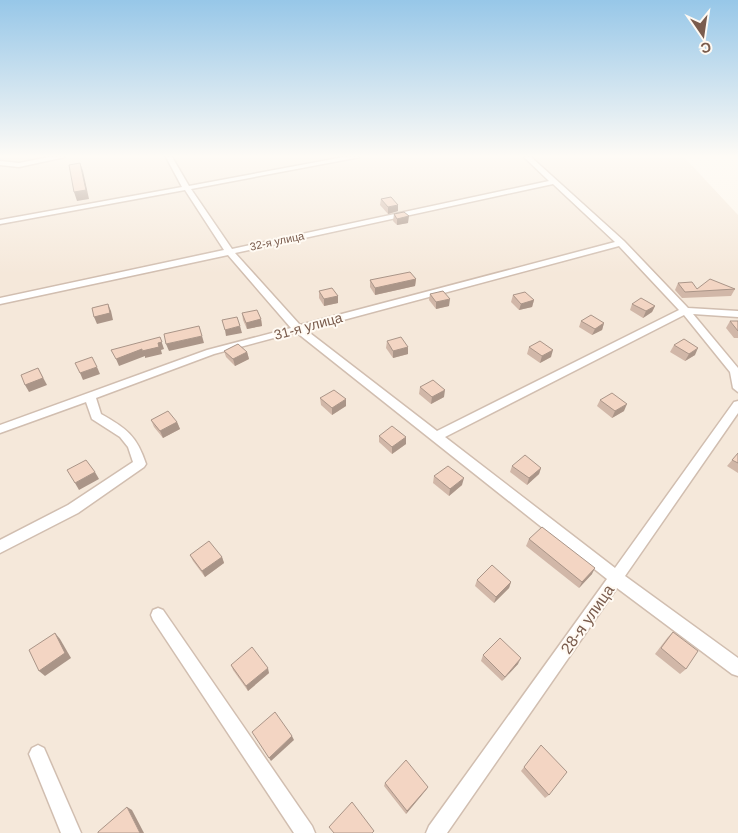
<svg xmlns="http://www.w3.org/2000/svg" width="738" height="833" viewBox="0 0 738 833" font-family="Arial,sans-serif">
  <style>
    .residential { fill: #f5e8da }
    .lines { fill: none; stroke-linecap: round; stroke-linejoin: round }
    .minor-casing { stroke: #d1beb0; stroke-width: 3 }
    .minor { fill: #fff; fill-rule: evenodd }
    .wall { fill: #d1b7a8 }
    .shaded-wall { fill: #aa9588 }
    .building { fill: #f3d5c3; stroke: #aa9588 }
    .labels { text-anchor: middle; stroke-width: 4; stroke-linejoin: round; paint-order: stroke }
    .far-street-label { font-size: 11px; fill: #7a5c4d; stroke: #fffaf3 }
    .street-label { font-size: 14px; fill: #7a5c4d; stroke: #fffaf3 }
    .near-street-label { font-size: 16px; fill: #7a5c4d; stroke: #fffaf3 }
  </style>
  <rect width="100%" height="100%" fill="#fdf6ec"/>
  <path class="residential" d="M0 157H684L738 215V833H0Z"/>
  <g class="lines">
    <g class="minor-casing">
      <g id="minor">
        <path d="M49 157H65L19 167 0 165V161L19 163Z"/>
        <path d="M166 157H172L189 186 344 157H360L191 189 232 249 549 181 524 157H531L624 241 688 308 738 311V317L693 314 738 368V392L733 388 730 372 684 315 445 437 615 568 734 402 738 401V413L625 576 738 658V676L732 674 617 588 447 833H426L429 826 607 579 296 332 214 354 96 398 101 414C126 428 137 436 146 464L144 467 78 513 0 553V540L68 505 133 462 128 447 120 437 92 419 86 402 0 433V425L207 350 291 328 228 255 0 304V298L224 250 185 190 0 224V220L182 187ZM553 184 615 242 300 325 235 253ZM619 246 679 310 437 431 306 330Z"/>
        <path d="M158 608 163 610 312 826 315 833H294L153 620 151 615 153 610Z"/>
        <path d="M38 745 44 748 81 833H61L29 754 32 748Z"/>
      </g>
    </g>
    <use href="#minor" class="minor"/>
  </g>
  <g class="wall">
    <path d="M381 199 398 211 388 214 380 205Z"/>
    <path d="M394 214 408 223 397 225 393 221Z"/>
    <path d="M416 279 415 286 375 295 370 287V280Z"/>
    <path d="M678 283 697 289H735L731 296 682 298 675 290Z"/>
    <path d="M319 291 338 296V303L324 306 319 298Z"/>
    <path d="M430 294 449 306 436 309 429 300Z"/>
    <path d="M513 295 534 300 532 307 519 310 511 302Z"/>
    <path d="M632 304 655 306 652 312 643 318 630 310Z"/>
    <path d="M242 313 261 319 262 326 247 329 243 320Z"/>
    <path d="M581 321 604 323 602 330 592 335 579 327Z"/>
    <path d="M730 321H738V338H734L726 328Z"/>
    <path d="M387 341 408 354 393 358 386 348Z"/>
    <path d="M674 345 695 355 685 361 670 352Z"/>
    <path d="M529 347 551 357 540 363 527 354Z"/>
    <path d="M224 351 247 352 249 359 235 366 226 357Z"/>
    <path d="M420 387 444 397 431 404 419 394Z"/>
    <path d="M320 398 346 406 332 415 321 405Z"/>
    <path d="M600 400 624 411 612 418 597 406Z"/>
    <path d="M151 420 177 422 180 429 163 438 154 427Z"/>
    <path d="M379 436 406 437V444L392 454 379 442Z"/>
    <path d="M738 453V473L727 466Z"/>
    <path d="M512 466 541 468 539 474 527 485 510 472Z"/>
    <path d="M434 476 462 485 449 496 433 483Z"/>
    <path d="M529 539 592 574 579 588 526 546Z"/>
    <path d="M190 555 222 557 224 563 205 577 193 561Z"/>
    <path d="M477 580 511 582 509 588 494 603 475 586Z"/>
    <path d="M673 632 686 669 680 674 655 654 668 637Z"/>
    <path d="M483 655 518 664 502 681 481 661Z"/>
    <path d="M231 665 269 673 248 691 233 670Z"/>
    <path d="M538 749 549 795 545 798 521 771Z"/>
    <path d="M385 783 428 787 426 790 406 814 384 786Z"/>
  </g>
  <g class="shaded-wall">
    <path d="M80 163 83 171 89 199 77 201 74 192Z"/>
    <path d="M398 205V211L388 214V207Z"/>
    <path d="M409 216 408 223 397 225V219Z"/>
    <path d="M416 279 415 286 375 295V288Z"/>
    <path d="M338 296V303L324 306V299Z"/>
    <path d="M450 299 449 306 436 309V302Z"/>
    <path d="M534 300 532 307 519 310 521 304Z"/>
    <path d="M108 304 111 311 113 320 97 324 94 317Z"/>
    <path d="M655 306 652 312 643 318 646 311Z"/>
    <path d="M261 319 262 326 247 329 246 323Z"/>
    <path d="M604 323 602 330 592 335 595 329Z"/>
    <path d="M240 326 242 333 226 336 225 330Z"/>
    <path d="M202 336 204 343 169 351 166 344Z"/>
    <path d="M160 337 164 349 161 350 162 354 145 358V356L119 366 116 359Z"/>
    <path d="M408 347V354L393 358V351Z"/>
    <path d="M698 348 695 355 685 361 689 354Z"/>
    <path d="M553 350 551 357 540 363 542 356Z"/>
    <path d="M247 352 249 359 235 366 233 359Z"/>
    <path d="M97 367 100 374 83 380 80 373Z"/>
    <path d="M38 368 47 385 29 392 25 385Z"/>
    <path d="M445 390 444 397 431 404 432 397Z"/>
    <path d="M346 399V406L332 415V408Z"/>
    <path d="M627 404 624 411 612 418 615 411Z"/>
    <path d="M177 422 180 429 163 438 160 431Z"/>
    <path d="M406 437V444L392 454V447Z"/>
    <path d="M541 468 539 474 527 485 529 478Z"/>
    <path d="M95 472 99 479 79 490 75 483Z"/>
    <path d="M464 478 462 485 449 496 450 489Z"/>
    <path d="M222 557 224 563 205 577 202 571Z"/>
    <path d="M595 568 592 574 579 588 582 582Z"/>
    <path d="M511 582 509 588 494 603 496 597Z"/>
    <path d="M55 633 60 639 71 658 45 676 39 671Z"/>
    <path d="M521 658 518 664 502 681 505 677Z"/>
    <path d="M268 668 269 673 248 691 246 686Z"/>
    <path d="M292 736 294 740 271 761 269 758Z"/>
    <path d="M428 787 426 790 406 814 407 811Z"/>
    <path d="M127 807 132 810 144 833H140Z"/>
  </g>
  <g class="building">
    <path d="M80 163 86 190 74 192 69 165Z"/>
    <path d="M391 197 398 205 388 207 381 199Z"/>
    <path d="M404 212 409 216 397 219 394 214Z"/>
    <path d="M410 272 416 279 375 288 370 280Z"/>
    <path d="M710 279 735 289 685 292 678 283 692 282 697 289Z"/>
    <path d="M332 288 338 296 324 299 319 291Z"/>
    <path d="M443 291 450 299 436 302 430 294Z"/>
    <path d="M525 292 534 300 521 304 513 295Z"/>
    <path d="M641 298 655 306 646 311 632 304Z"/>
    <path d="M108 304 110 313 94 317 92 308Z"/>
    <path d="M257 310 261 319 246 323 242 313Z"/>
    <path d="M591 315 604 323 595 329 581 321Z"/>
    <path d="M237 317 240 326 225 330 222 320Z"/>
    <path d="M730 321H738V331Z"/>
    <path d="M199 326 202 336 166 344 164 334Z"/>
    <path d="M160 337 162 342 158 343 159 347 142 351V349L116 359 111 350Z"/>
    <path d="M401 337 408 347 393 351 387 341Z"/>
    <path d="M684 339 698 348 689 354 674 345Z"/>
    <path d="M540 341 553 350 542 356 529 347Z"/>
    <path d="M238 344 247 352 233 359 224 351Z"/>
    <path d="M92 357 97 367 80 373 75 363Z"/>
    <path d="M38 368 43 378 25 385 21 375Z"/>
    <path d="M433 380 445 390 432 397 420 387Z"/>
    <path d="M334 390 346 399 332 408 320 398Z"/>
    <path d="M612 393 627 404 615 411 600 400Z"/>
    <path d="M168 411 177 422 160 431 151 420Z"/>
    <path d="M392 426 406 437 392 447 379 436Z"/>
    <path d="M738 453V463L732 460Z"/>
    <path d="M525 455 541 468 529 478 512 466Z"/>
    <path d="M86 460 95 472 75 483 67 470Z"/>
    <path d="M448 466 464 478 450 489 434 476Z"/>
    <path d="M542 527 595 568 582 582 529 539Z"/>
    <path d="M209 541 222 557 202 571 190 555Z"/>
    <path d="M492 565 511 582 496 597 477 580Z"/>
    <path d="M673 632 698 651 686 669 661 648Z"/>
    <path d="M55 633 65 653 39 671 29 650Z"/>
    <path d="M500 638 521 658 505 677 483 655Z"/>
    <path d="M252 647 268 668 246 686 231 665Z"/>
    <path d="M275 712 292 736 269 758 252 732Z"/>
    <path d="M541 745 567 772 549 795 524 767Z"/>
    <path d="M406 760 428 787 407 811 385 783Z"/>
    <path d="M352 802 374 831 372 833H334L329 827Z"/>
    <path d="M127 807 140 833H98V832Z"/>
  </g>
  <linearGradient id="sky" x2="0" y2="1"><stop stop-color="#97c7e8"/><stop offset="0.57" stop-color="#fefbf6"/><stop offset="1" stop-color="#fefbf6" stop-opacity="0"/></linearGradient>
  <rect width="738" height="274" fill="url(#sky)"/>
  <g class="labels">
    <g class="far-street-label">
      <text transform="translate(277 241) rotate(-12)" y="4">32-я улица</text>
    </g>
    <g class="street-label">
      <text transform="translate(308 326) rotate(-15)" y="5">31-я улица</text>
    </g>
    <g class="near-street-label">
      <text transform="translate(587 619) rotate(-55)" y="6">28-я улица</text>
    </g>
  </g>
  <g transform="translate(703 35) rotate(167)" stroke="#fffaf3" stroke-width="4" paint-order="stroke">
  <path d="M0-4L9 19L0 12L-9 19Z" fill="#7a5c4d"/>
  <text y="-8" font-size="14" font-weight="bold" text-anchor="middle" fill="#7a5c4d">С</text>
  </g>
</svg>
